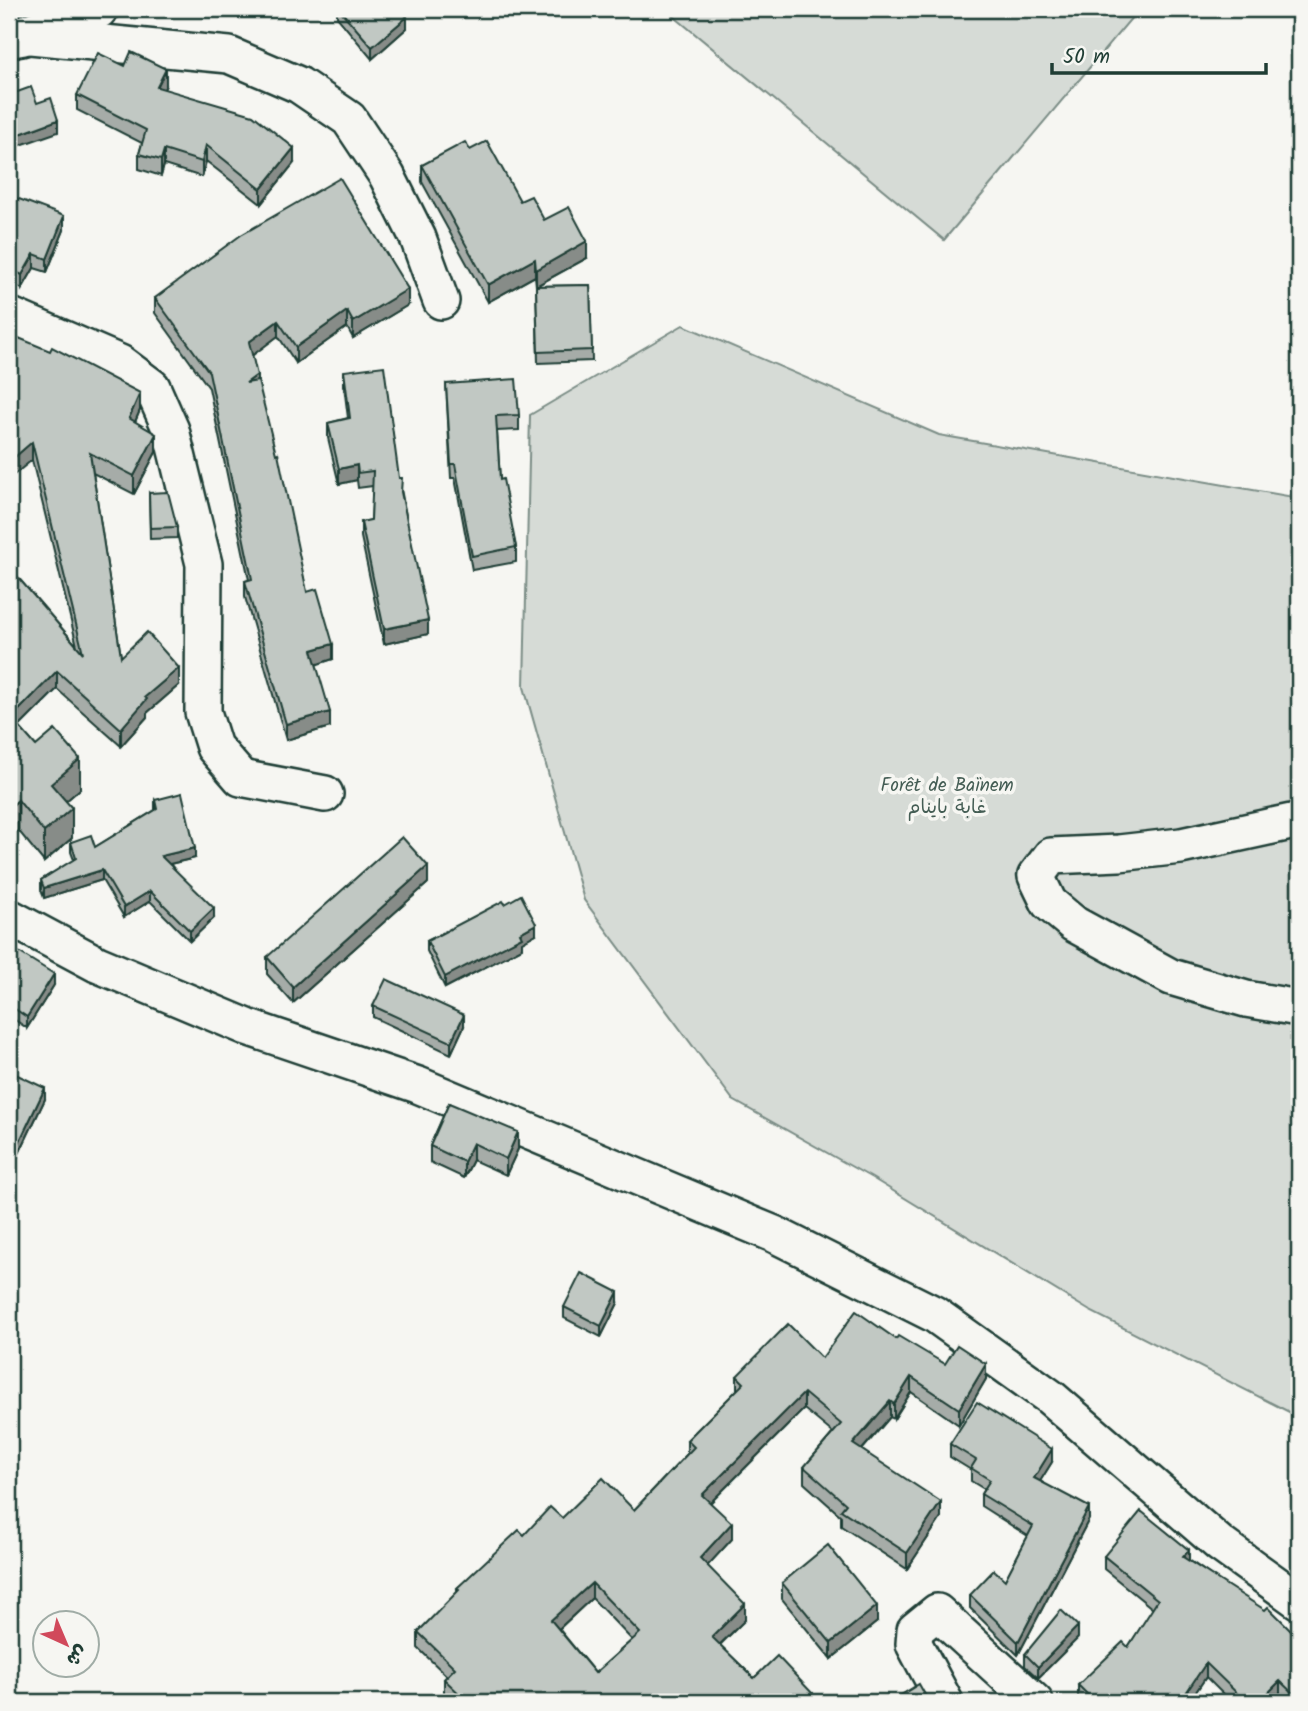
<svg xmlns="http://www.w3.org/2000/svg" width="1308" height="1711" viewBox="0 0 1308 1711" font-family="Kalam,'Playpen Sans Arabic',sans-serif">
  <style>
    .green { fill: #d6dbd6; stroke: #7a8c85; stroke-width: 2 }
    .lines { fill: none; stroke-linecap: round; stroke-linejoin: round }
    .minor-casing { stroke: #1f3d34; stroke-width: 40 }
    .major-casing { stroke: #1f3d34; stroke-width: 44 }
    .minor { stroke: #f6f6f2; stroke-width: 35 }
    .major { stroke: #f6f6f2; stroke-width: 38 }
    .wall { fill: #a6aca8; stroke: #1f3d34; stroke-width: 2; fill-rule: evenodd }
    .shaded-wall { fill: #878c88; stroke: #1f3d34; stroke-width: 2 }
    .building { fill: #c1c8c3; stroke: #1f3d34; stroke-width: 2; fill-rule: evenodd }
    .labels { text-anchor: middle; stroke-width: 7; stroke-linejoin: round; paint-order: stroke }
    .park-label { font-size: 19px; fill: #445d54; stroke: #f6f6f2 }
  </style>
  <rect width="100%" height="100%" fill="#f6f6f2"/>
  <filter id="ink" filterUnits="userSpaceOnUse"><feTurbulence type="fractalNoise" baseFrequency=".0143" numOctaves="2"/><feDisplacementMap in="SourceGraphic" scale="14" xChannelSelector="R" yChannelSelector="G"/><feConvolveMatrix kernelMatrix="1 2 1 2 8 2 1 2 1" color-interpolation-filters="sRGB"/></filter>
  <g filter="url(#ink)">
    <g class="green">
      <path d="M665 9H1139L944 240Z"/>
      <path d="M683 325 939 435 1299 498V1417L1090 1311 872 1178 733 1100 584 900 524 687 530 415Z"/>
    </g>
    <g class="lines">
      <g class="minor-casing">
        <g id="minor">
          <path d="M20 35 229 55 299 85 349 119 387 176 418 238 441 301"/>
          <path d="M9 315 120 363 152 387 171 430 204 564 203 712 214 747 241 778 325 794"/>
          <path d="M1299 822H1291L1181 846 1119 853 1051 856 1036 876 1049 903 1074 924 1171 977 1246 999 1299 1008"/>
          <path d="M9 917 97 964 247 1027 418 1085 774 1234 934 1314 1050 1397 1220 1544 1299 1601"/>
          <path d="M945 1702 914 1644 915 1630 937 1612 1035 1702"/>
        </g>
      </g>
      <g class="major-casing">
        <path id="major" d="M9 38 21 36 98 9"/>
      </g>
      <use href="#minor" class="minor"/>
      <use href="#major" class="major"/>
    </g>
    <g class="wall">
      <path d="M337 9H400L407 28 372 59 337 17Z"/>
      <path d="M125 66 166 85 164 89 294 163 261 204 206 161 202 177 164 165 161 176 139 169V154L142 143 77 110V95Z"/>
      <path d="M470 150 520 201 544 220 587 258 536 286 535 276 488 302 422 182V165Z"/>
      <path d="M9 196 64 230 47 272 34 268 22 289 9 281Z"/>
      <path d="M590 285 592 361 538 363 536 286Z"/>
      <path d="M155 298 408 305 353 338 347 327 296 363 278 336 252 355 257 381 307 592 333 659 316 664 330 727 286 740 245 597V581L249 580 209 388 155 313Z"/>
      <path d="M9 334 140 410 135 422 156 452 134 494 93 473 121 657 179 685 147 713V717L121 746 57 689 19 727 36 746 80 789 66 801 72 838 44 862 18 830 9 838V567L77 646 32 460Z"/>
      <path d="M344 371 399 478 428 634 384 644 361 537V522L371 520 373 486 358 488 357 480 339 484 328 438V423L348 418 344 386Z"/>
      <path d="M446 384 519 415V430L497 431 500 480 516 547V562L472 570 455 478H451Z"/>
      <path d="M149 493 177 527V538L150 539Z"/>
      <path d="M155 800 195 858 170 864 214 918 190 941 150 901 124 917 102 880 44 898 41 890V880L74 860 71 852V842L95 847 155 810Z"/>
      <path d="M428 883 293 1003 267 974V957Z"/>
      <path d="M505 904 536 934 522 942V948L445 988 427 951V941Z"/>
      <path d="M9 946 54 985 27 1028 9 1016Z"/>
      <path d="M373 1006 464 1026 451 1054 373 1017Z"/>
      <path d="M9 1071 45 1099 15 1162 9 1159Z"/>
      <path d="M449 1103 518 1149 506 1175 473 1160 464 1178 430 1162V1146Z"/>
      <path d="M618 1303 601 1337 564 1318V1307Z"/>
      <path d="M896 1339 945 1364 986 1379 959 1425 911 1392 894 1419 890 1417 862 1450 941 1518 907 1569 841 1526V1516L804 1483V1467L833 1433 804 1409 710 1503 732 1539 707 1566 745 1620 720 1645 754 1678 813 1702H452L444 1695V1679L447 1676 418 1648V1632L457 1593V1588L524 1535 634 1510 687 1454V1440L737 1390V1376L822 1358ZM592 1598 632 1640 595 1673 559 1629Z"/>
      <path d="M950 1444 1052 1462 1040 1481 1089 1519 1018 1655 970 1608V1595L1005 1580 1028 1536 981 1506V1494L984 1489 971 1481V1470L950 1457Z"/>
      <path d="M1104 1556 1189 1560 1299 1638V1702H1288L1280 1695 1273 1702H1231L1206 1677 1189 1702H1082L1078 1698V1685L1128 1647 1153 1609 1104 1569Z"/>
      <path d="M782 1583 877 1622 831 1659 782 1599Z"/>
      <path d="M1078 1638 1038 1678 1025 1666V1654Z"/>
    </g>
    <g class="shaded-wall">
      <path d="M407 17V28L372 59V47Z"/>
      <path d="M166 69V85L157 102V87Z"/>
      <path d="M58 120V132L9 149V138Z"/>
      <path d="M206 145V161L202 177V162Z"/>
      <path d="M294 148V163L261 204V189Z"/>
      <path d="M164 150V165L161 176V160Z"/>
      <path d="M64 216V230L47 272V259Z"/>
      <path d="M587 241V258L536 286V270Z"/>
      <path d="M34 254V268L22 289V275Z"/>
      <path d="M535 259V276L488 302V285Z"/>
      <path d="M408 289V305L353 338V322Z"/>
      <path d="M347 311V327L296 363V347Z"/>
      <path d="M278 321V336L249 358V342Z"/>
      <path d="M257 375V391L246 383Z"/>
      <path d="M140 393V410L129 436V418Z"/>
      <path d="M156 434V452L134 494V476Z"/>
      <path d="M32 442V460L9 479V462Z"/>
      <path d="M357 465V480L339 484V469Z"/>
      <path d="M428 620V634L384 644V629Z"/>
      <path d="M333 644V659L312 666V650Z"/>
      <path d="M179 668V685L147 713V717L121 746V729L145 697Z"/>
      <path d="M57 671V689L18 728V711Z"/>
      <path d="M330 712V727L286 740V724Z"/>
      <path d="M80 759V789L51 814V784Z"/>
      <path d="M18 800V830L9 838V808Z"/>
      <path d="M72 808V838L44 862V832Z"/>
      <path d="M195 848V858L161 866V856Z"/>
      <path d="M428 866V883L293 1003V987Z"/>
      <path d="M102 870V880L44 898V888Z"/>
      <path d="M150 891V901L124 917V907Z"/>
      <path d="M214 908V918L190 941V931Z"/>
      <path d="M536 924V934L522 942V948L445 988V977Z"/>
      <path d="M54 974V985L27 1028V1017Z"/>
      <path d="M464 1015V1026L451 1054V1042Z"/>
      <path d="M45 1088V1099L15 1162V1151Z"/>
      <path d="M518 1132V1149L506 1175V1159Z"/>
      <path d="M473 1143V1160L464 1178V1162Z"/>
      <path d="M618 1292V1303L601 1337V1326Z"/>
      <path d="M986 1364V1379L959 1425V1409Z"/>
      <path d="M911 1377V1392L894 1419V1404Z"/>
      <path d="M804 1393V1409L702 1511V1495Z"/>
      <path d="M890 1401V1417L853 1460V1444Z"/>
      <path d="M1052 1449V1462L1034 1491V1478Z"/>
      <path d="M941 1502V1518L907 1569V1553Z"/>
      <path d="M1089 1507V1519L1018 1655V1642Z"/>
      <path d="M732 1523V1539L700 1574V1558Z"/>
      <path d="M1189 1550V1563L1183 1557Z"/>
      <path d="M592 1583V1598L551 1636V1620Z"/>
      <path d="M745 1604V1620L712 1652V1637Z"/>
      <path d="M877 1606V1622L831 1659V1643Z"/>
      <path d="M1078 1626V1638L1038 1678V1667Z"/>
      <path d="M1206 1663V1677L1189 1702H1179Z"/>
      <path d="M1280 1681V1695L1273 1702H1259Z"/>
      <path d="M813 1694V1702H805Z"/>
    </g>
    <g class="building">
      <path d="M339 9H400L407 17 372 47Z"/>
      <path d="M131 52 166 69 157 87 253 115 294 148 261 189 206 145 202 162 164 150 161 160 139 154 146 130 77 95 98 53 125 66Z"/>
      <path d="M31 87 37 103 51 98 58 120 9 138V95Z"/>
      <path d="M487 141 520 201 531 196 544 220 569 207 587 241 536 270 535 259 488 285 422 165 465 142 470 150Z"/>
      <path d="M340 178 408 289 353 322 347 311 296 347 278 321 249 342 257 375 246 383 258 381 276 454 278 453 307 592 317 589 333 644 312 650 330 712 286 724 245 581 252 579 209 372 155 298 241 235Z"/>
      <path d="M9 196 19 199 64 216 47 259 34 254 22 275 9 267Z"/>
      <path d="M590 285 592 350 538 352 536 286Z"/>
      <path d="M9 334 50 351 52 347 140 393 129 418 156 434 134 476 90 453 121 657 147 632 179 668 145 697 147 699 121 729 57 671 18 711 9 701V567L83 653 32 442 9 462Z"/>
      <path d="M384 366 399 478H402L401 492 428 620 384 629 361 522 371 520 373 471 358 473 357 465 339 469 328 423 350 418 344 371Z"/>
      <path d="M516 379 519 415 496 416 500 480 503 479 516 547 472 556 455 464H451L446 384Z"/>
      <path d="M168 492 177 527 150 528 149 493Z"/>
      <path d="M10 716 36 746 55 730 80 759 51 784 72 808 44 832 18 800 9 808V717Z"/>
      <path d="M182 793 195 848 161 856 214 908 190 931 150 891 124 907 102 870 44 888 41 880 76 858 71 842 91 835 95 847 157 809 155 800Z"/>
      <path d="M402 837 428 866 293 987 267 957Z"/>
      <path d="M521 895 536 924 520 933 522 937 445 977 427 941 503 901 505 904Z"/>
      <path d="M9 946 54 974 27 1017 9 1005Z"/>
      <path d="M386 979 464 1015 451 1042 373 1006Z"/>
      <path d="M9 1071 45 1088 15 1151 9 1148Z"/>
      <path d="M449 1103 518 1132 506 1159 473 1143 464 1162 430 1146Z"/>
      <path d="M581 1273 618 1292 601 1326 564 1307Z"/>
      <path d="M856 1311 896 1339 898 1336 945 1364 957 1345 986 1364 959 1409 911 1377 894 1404 890 1401 853 1444 941 1502 907 1553 841 1510 846 1504 804 1467 841 1424 804 1393 702 1495 732 1523 700 1558 745 1604 712 1637 754 1678 777 1656 813 1694 805 1702H717L715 1701 714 1702H468L444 1679 455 1668 418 1632 459 1590 457 1588 519 1530 524 1535 550 1507 562 1518 603 1478 634 1510 694 1447 687 1440 744 1383 737 1376 788 1324 822 1358ZM592 1583 640 1633 595 1673 551 1620Z"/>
      <path d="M977 1402 1052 1449 1034 1478 1089 1507 1018 1642 970 1595 994 1570 1005 1580 1033 1526 981 1494 990 1480 971 1468 976 1460 950 1444Z"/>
      <path d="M1141 1511 1189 1550 1183 1557 1265 1610 1268 1607 1299 1638V1699L1280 1681 1259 1702H1246L1206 1663 1180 1702H1095L1078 1685 1123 1642 1128 1647 1158 1600 1104 1556Z"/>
      <path d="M828 1545 877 1606 831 1643 782 1583Z"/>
      <path d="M1061 1610 1078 1626 1038 1667 1025 1654Z"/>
      <path d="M919 1684 929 1702H890Z"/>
    </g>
  </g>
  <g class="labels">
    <g class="park-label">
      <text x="947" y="791">Forêt de Baïnem<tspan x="947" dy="22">غابة باينام</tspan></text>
    </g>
  </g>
  <rect width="1308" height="1711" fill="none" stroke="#f6f6f2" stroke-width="35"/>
  <rect x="18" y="18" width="1273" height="1676" fill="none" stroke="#1f3d34" stroke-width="2.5" filter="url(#ink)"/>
  <g transform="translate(66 1644) rotate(136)"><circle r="33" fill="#f6f6f2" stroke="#a0aca6" stroke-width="2"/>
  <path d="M0-5L12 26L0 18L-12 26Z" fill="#d1495b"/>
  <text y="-10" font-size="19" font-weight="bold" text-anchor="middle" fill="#1f3d34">ش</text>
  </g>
  <path d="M1052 63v10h214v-10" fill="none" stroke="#1f3d34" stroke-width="3.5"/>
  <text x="1063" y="63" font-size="21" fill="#1f3d34" stroke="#f6f6f2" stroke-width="5" paint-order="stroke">50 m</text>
</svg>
